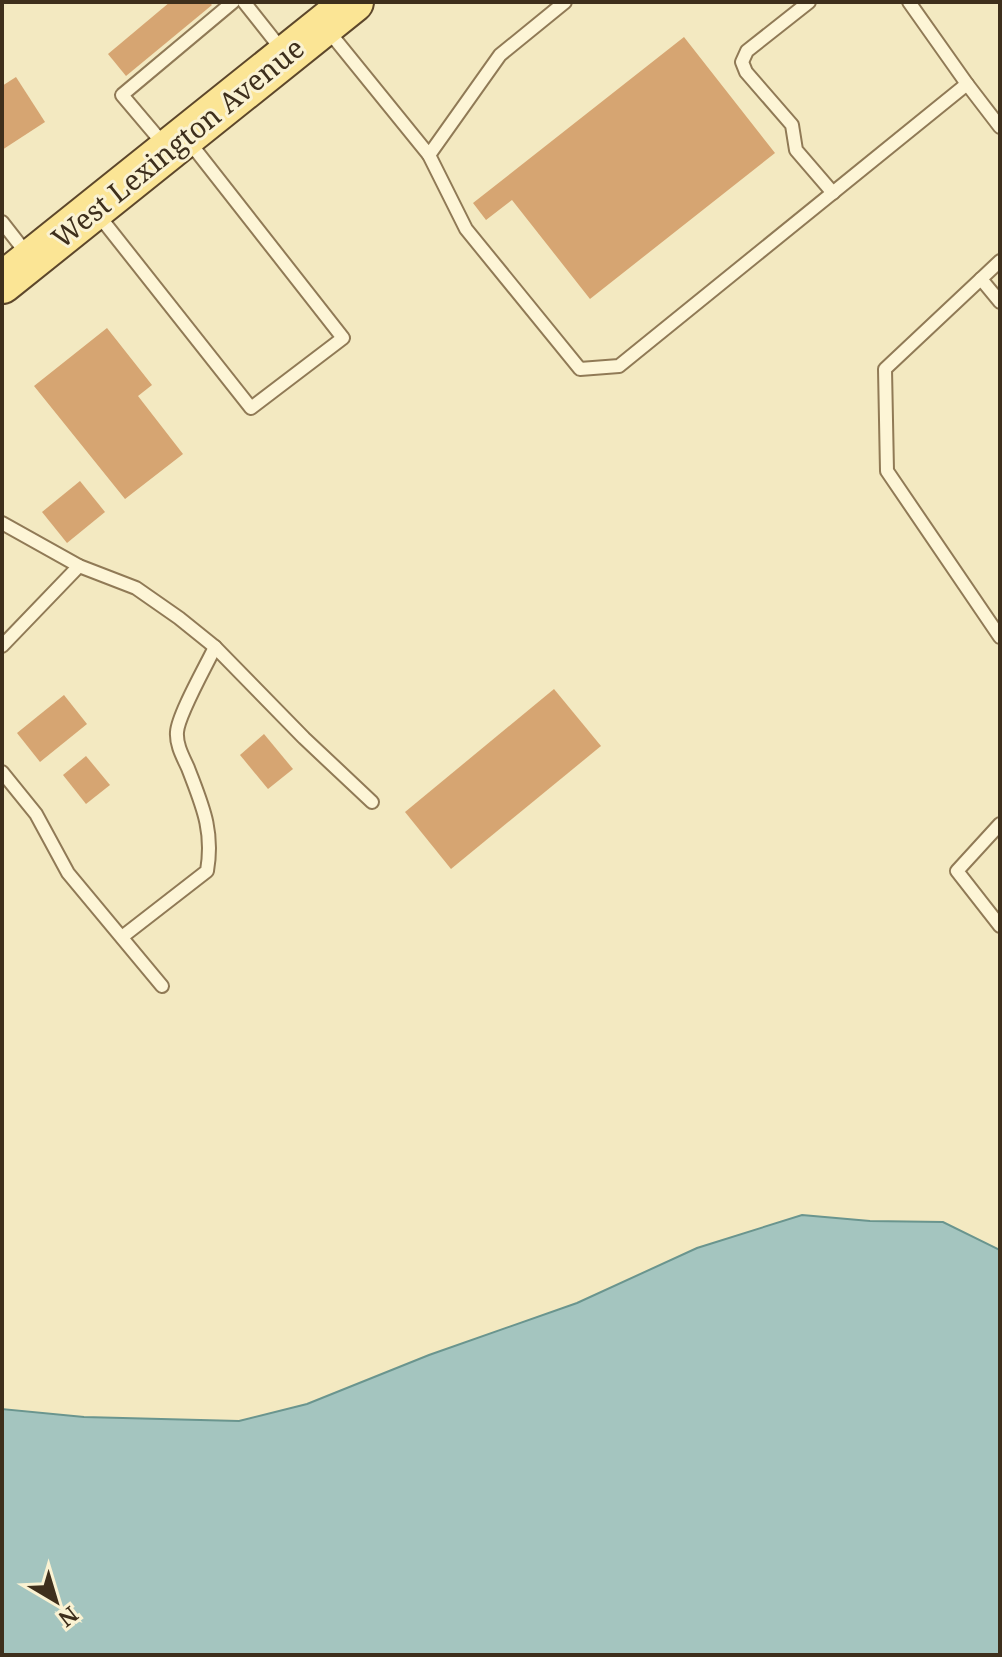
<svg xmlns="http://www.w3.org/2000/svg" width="1002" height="1657" viewBox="0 0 1002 1657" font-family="'Noto Serif',serif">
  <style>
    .water { fill: #a4c5bf; stroke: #6a958e; stroke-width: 2 }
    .building { fill: #d6a572 }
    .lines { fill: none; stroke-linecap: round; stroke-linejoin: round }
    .service-casing { stroke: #907a56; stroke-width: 16 }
    .primary-casing { stroke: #5d472b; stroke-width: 44 }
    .service { stroke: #fdf5d6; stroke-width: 12 }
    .primary { stroke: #fbe595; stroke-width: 40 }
    .labels { text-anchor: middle; stroke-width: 6; stroke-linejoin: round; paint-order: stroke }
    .street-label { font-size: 28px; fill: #3e2f1c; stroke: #faf2d2 }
  </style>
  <rect width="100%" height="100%" fill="#f3e9c1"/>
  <path class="water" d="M802 1215 870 1221 943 1222 1000 1250V1655H2V1409L84 1417 239 1421 307 1404 429 1355 577 1303 697 1248Z"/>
  <g class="building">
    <path d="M170 2H209L212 5 126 76 108 54Z"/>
    <path d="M684 37 775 153 590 299 512 200 486 220 473 203Z"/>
    <path d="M16 77 45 122 2 150V86Z"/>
    <path d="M107 328 152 385 138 396 183 454 125 499 34 386Z"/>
    <path d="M80 481 105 512 67 543 42 512Z"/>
    <path d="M554 689 601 746 451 869 405 812Z"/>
    <path d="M64 695 87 724 40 762 17 733Z"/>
    <path d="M264 734 293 769 268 789 240 755Z"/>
    <path d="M86 756 110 785 86 804 63 775Z"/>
  </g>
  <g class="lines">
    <g class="service-casing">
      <g id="service">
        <path d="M244 2 282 50"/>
        <path d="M809 2 747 51 742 62 746 72 792 125 796 150 833 193"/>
        <path d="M909 2 967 84 1000 127"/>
        <path d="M326 28 429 155 500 55 565 2"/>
        <path d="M166 147 122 95 233 2"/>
        <path d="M429 155 466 229 580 369 619 366 967 84"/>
        <path d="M96 212 251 408 343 338 187 139"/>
        <path d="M2 222 27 254"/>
        <path d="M1000 261 885 369 887 471 1000 637"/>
        <path d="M981 279 1000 302"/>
        <path d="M2 523 79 566 136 588 179 618 215 647 304 738 372 802"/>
        <path d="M2 646 79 566"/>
        <path d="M2 772 36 814 68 873 162 986"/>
        <path d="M1000 824 957 871 1000 926"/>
        <path d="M122 937 207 871C214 830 202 805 188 768 183 757 176 745 177 732 178 715 206 666 215 647"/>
      </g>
    </g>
    <g class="primary-casing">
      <path id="primary" d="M2 283 353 2"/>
    </g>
    <use href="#service" class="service"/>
    <use href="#primary" class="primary"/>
  </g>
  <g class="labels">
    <g class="street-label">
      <text transform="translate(178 143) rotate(-39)" y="10">West Lexington Avenue</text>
    </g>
  </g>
  <rect width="1002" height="1657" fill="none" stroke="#3e2f1c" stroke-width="8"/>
  <g transform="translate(56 1601) rotate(142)" stroke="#faf2d2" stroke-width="6" paint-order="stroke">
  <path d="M0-6L14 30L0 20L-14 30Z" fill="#3e2f1c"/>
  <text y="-12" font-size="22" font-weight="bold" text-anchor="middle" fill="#3e2f1c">N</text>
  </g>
</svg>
